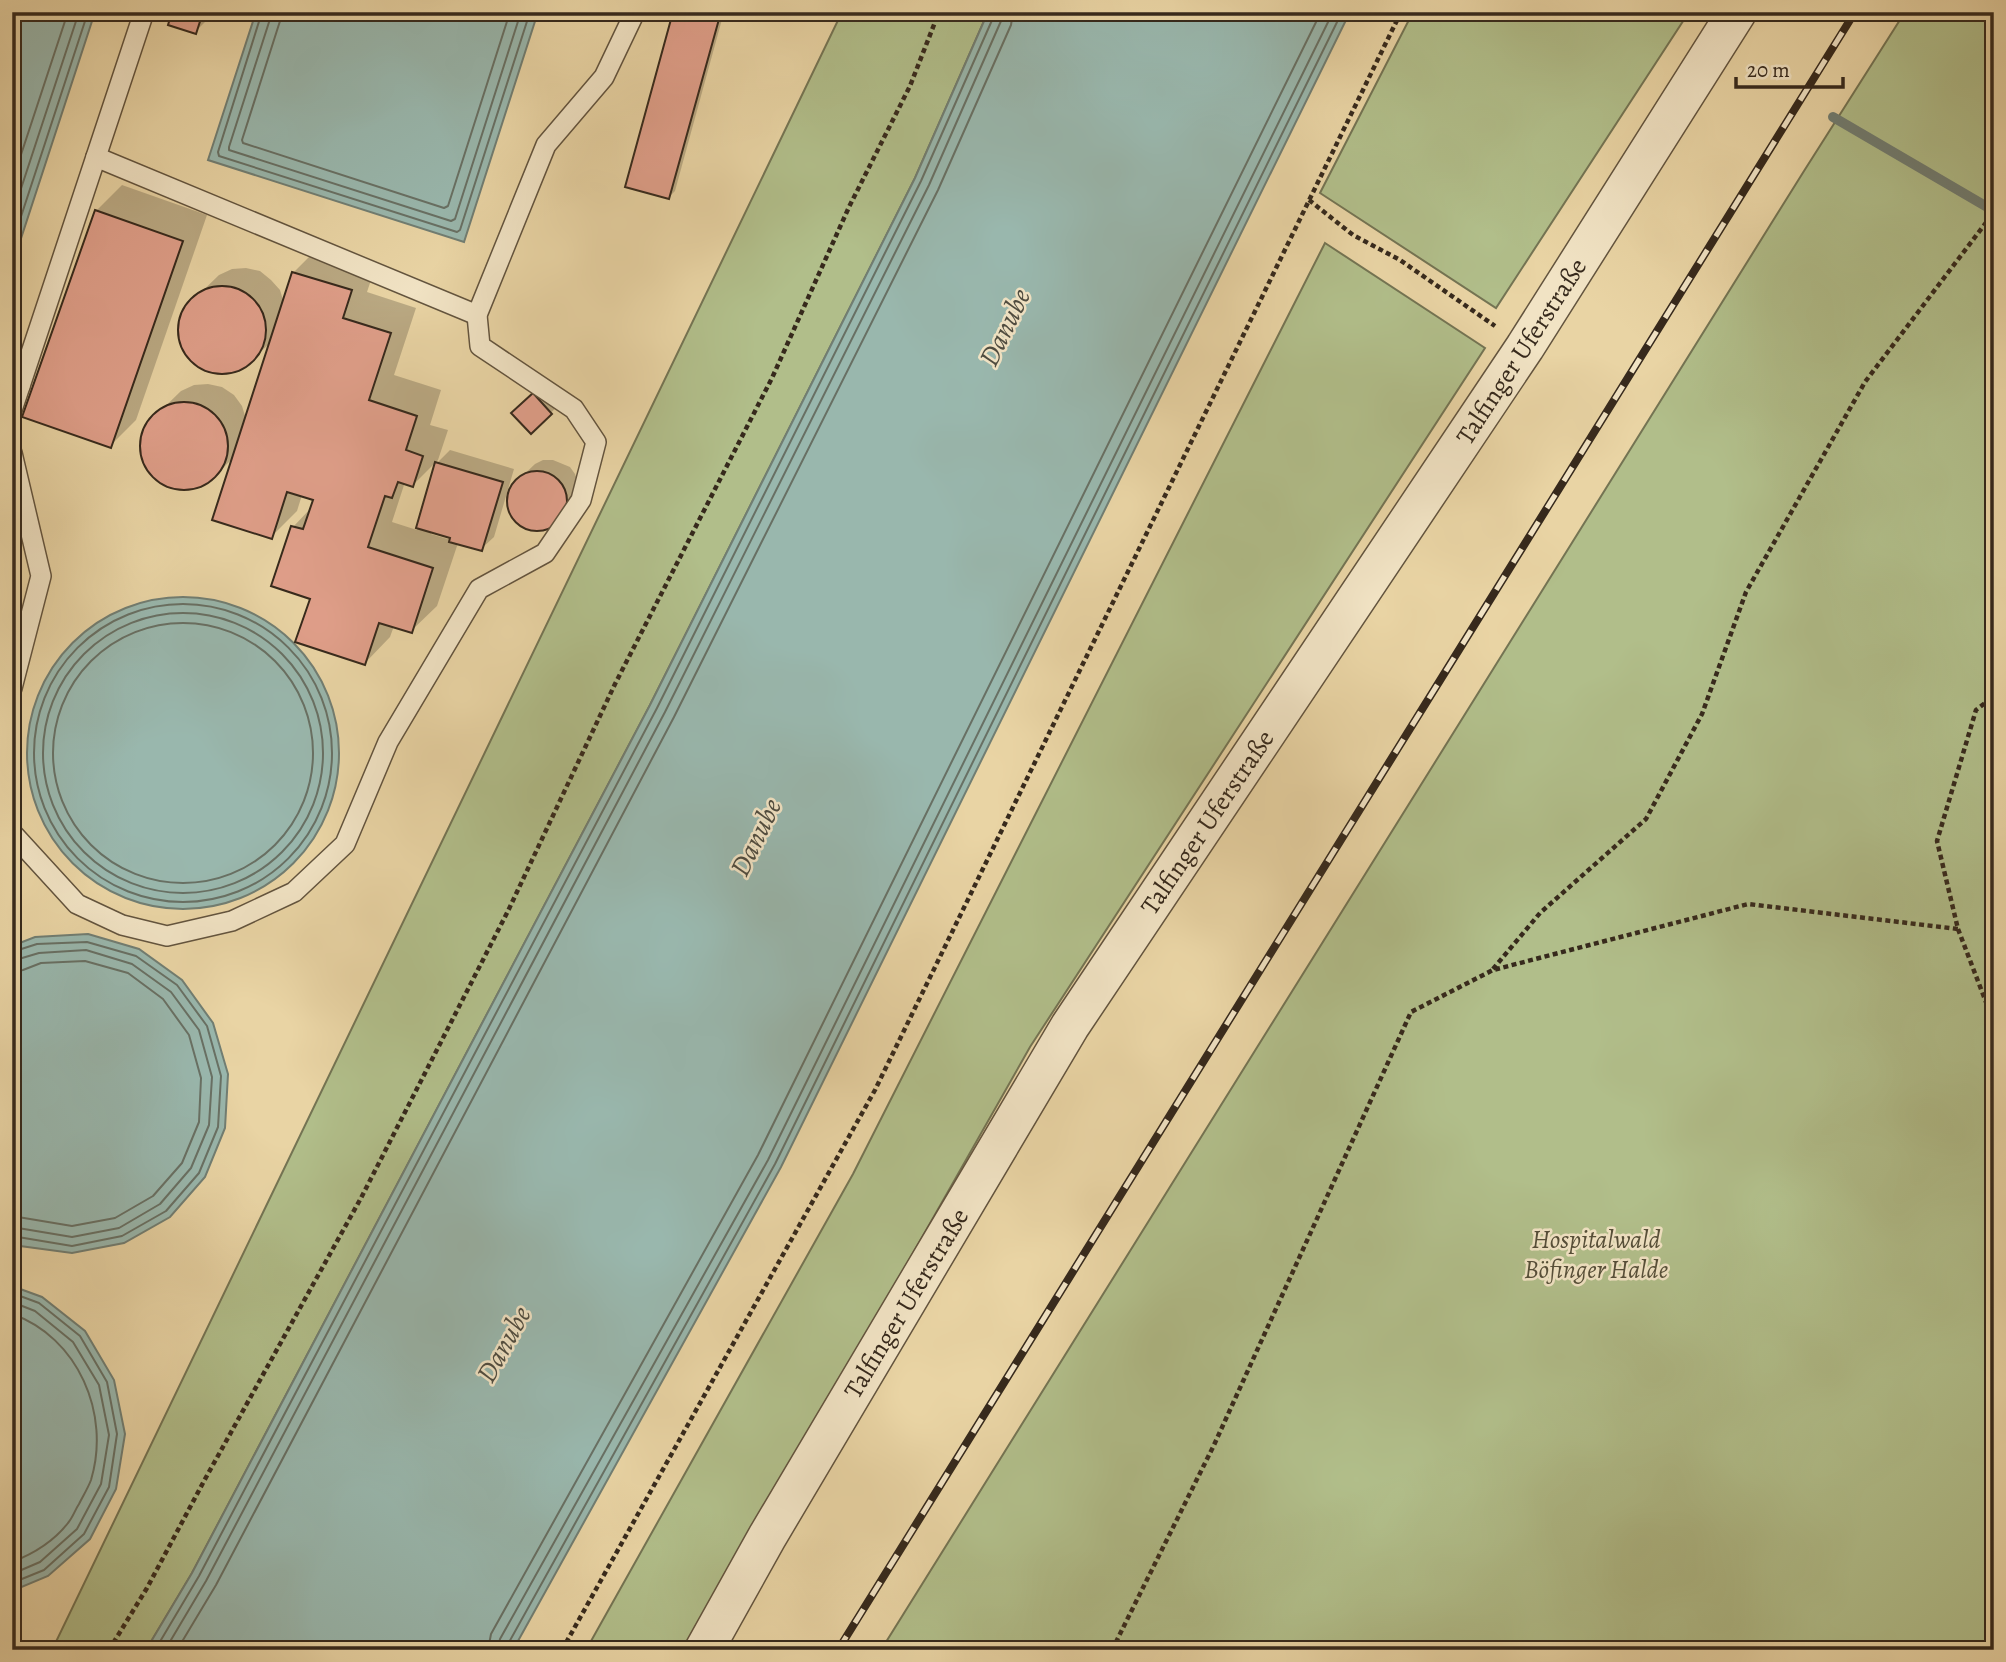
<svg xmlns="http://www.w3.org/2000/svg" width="2006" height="1662" viewBox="0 0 2006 1662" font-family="Alegreya,serif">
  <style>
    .green { fill: #b1be8a; stroke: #747453; stroke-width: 2 }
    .water { fill: #99b7ad; stroke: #717e73; stroke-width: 2 }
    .shadow { fill: #0003; fill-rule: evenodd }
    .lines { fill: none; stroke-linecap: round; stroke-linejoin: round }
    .shore { stroke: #687064; stroke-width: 2 }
    .stream { stroke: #717e73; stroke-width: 10 }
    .building { fill: #e09f8a; stroke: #36291c; stroke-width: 2 }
    .service-casing { stroke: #63543e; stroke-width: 22 }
    .tertiary-casing { stroke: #63543e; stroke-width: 41 }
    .path { stroke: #36291c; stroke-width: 4.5; stroke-dasharray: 5 3.5; stroke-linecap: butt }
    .service { stroke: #f1e3c4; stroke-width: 19 }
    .tertiary { stroke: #f1e3c4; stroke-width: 38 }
    .rail-casing { stroke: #36291c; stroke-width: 8 }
    .rail { stroke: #f1e3c4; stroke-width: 5; stroke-dasharray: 16; stroke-linecap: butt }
    .labels { text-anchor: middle; stroke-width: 5; stroke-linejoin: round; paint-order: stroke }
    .street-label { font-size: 26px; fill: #36291c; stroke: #f1e3c4 }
    .park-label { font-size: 26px; font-style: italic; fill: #554e38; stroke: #f1e3c4 }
    .water-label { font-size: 28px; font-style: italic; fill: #4f4c40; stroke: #f1e3c4 }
  </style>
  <rect width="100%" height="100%" fill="#e9d4a4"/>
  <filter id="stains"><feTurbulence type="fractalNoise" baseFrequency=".00286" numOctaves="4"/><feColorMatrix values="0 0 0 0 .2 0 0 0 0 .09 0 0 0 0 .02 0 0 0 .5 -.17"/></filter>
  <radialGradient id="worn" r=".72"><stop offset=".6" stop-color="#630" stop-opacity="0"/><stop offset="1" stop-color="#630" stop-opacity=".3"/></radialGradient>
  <g class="green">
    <path d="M842 12H988L915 178 650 705 192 1573 146 1650H52Z"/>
    <path d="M1413 12H1689L1496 308 1320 193Z"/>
    <path d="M1905 12H1994V1650H881L1804 171Z"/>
    <path d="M1325 243 1485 348 1030 1047 688 1650H586L853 1174Z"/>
  </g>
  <g class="water">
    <path d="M12 12H95L12 266Z"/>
    <path d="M256 12H538L464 242 208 160Z"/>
    <path d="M988 12H1350L781 1167 513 1650H146L192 1573 650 705 915 178Z"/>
    <circle cx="183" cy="753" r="156"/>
    <path d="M88 934 139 949 182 980 213 1023 228 1074 225 1128 205 1177 170 1217 124 1243 72 1253 20 1246 12 1242V946L35 937Z"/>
    <path d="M12 1286 42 1297 85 1331 114 1380 125 1434 116 1489 90 1539 48 1576 12 1591Z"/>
  </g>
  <g class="shadow">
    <path d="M174 12H210L208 19 195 32Z"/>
    <path d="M675 12H724L675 191 669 197Z"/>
    <path d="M122 185 207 215 136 420 110 446 96 211Z"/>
    <path d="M319 247 376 265 367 292 416 308 394 375 441 390 430 425 448 430 437 463 450 450 514 469 494 537 481 549 458 543 437 606 411 631 394 626 390 637 365 663 312 598 293 527 312 507 315 499 302 495 297 511 271 537 234 457 214 477 202 485 189 489 176 488 162 483 152 473 145 461 142 448 144 433 150 421 181 391 194 385 208 384 222 387 234 395 242 406 246 419 272 341 251 361 240 369 227 373 213 372 200 367 189 358 182 345 180 332 182 318 188 305 219 275 232 269 246 268 260 271 271 280 280 290 284 303 294 272ZM438 460 417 530 392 522 405 482 413 485ZM432 531 452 537 451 540 431 534Z"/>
    <path d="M540 388 557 407 531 431 514 413Z"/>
    <path d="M543 460H553L570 467 575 474 578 482 576 501 549 527 540 529H531L522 526 515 520 510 511V493L514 484 535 464Z"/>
  </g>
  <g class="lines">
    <g class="shore">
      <path d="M262 12 218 152 219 156 457 232 460 230 530 12"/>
      <path d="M271 12 270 19 229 147V150L451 221 455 219 521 12"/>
      <path d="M281 12 280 21 242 140 243 143 444 208 448 206 510 12"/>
      <path d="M12 182 68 12"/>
      <path d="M12 216 79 12"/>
      <path d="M12 244 88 12"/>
      <circle cx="183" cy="753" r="149"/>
      <circle cx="183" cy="753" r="140"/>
      <circle cx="183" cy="753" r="130"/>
      <path d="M12 952 37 944 87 942 136 956 177 985 207 1026 221 1076 218 1127 199 1173 166 1211 122 1236 72 1246 12 1236"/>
      <path d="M12 961 39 953 86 950 132 964 171 992 199 1030 212 1077 209 1125 191 1168 160 1204 119 1228 72 1237 12 1227"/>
      <path d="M12 972 23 970 41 963 85 961 128 973 163 999 189 1035 201 1078 199 1122 182 1163 153 1196 115 1218 72 1226 12 1216"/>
      <path d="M12 1293 39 1303 80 1336 107 1382 117 1434 109 1487 84 1534 44 1570 12 1583"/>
      <path d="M12 1302 35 1311 73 1342 99 1385 109 1435 101 1484 77 1529 40 1562 12 1574"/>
      <path d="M12 1314C78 1337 111 1414 91 1480 88 1488 83 1496 79 1504 75 1510 73 1517 68 1523 54 1541 33 1554 12 1562"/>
      <path d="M155 1650 199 1576 657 708 921 181 993 18 994 12"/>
      <path d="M165 1650 206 1581 665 712 929 185 1001 21 1003 12"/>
      <path d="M177 1650 216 1585 674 717 938 190 1011 25 1013 12"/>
      <path d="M488 1650 491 1634 758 1155 1321 12"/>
      <path d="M498 1650 500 1639 768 1160 1333 12"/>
      <path d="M507 1650 508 1644 775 1164 1342 12"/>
    </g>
    <path class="stream" d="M1833 117 1994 211"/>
  </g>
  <g class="building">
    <path d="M172 12H203L196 34 168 25Z"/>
    <path d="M673 12H721L669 199 625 187Z"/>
    <path d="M95 210 183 241 111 448 22 417Z"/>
    <path d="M292 272 352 290 343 318 391 333 369 400 417 416 406 450 423 456 413 487 398 482 392 498 385 496 368 547 433 568 412 633 379 623 365 665 295 642 310 599 271 586 291 526 303 529 313 500 287 492 272 539 212 520Z"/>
    <circle cx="222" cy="330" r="44"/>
    <path d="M533 393 552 414 531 434 511 413Z"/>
    <circle cx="184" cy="446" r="44"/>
    <path d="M435 462 503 482 482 551 449 542 450 538 416 528Z"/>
    <circle cx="537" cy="501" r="30"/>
  </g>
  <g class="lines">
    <g class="service-casing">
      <g id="service">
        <path d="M96 157 477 315"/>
        <path d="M12 383 20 386 144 12"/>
        <path d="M12 410 20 386"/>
        <path d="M12 453 41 576 12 688"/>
        <path d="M12 833 77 904 122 925 167 936 232 921 294 892 345 844 388 742 479 589 545 553 581 500 596 442 574 409 480 346 477 315 546 145 604 77 635 12"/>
      </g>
    </g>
    <g class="tertiary-casing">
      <path id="tertiary" d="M704 1650 767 1537 1070 1026 1525 347 1737 12"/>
    </g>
    <g class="path">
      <path d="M1309 200 1353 235 1400 260 1495 326"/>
      <path d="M1958 929 1994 1023"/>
      <path d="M1493 969 1540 913 1646 819 1702 714 1746 592 1865 382 1994 212"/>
      <path d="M109 1650 147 1588 204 1481 361 1198 508 911 615 684 772 378 849 207 910 86 939 12"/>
      <path d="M562 1650 875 1090 1401 12"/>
      <path d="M1112 1650 1214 1445 1411 1012 1493 970 1748 904 1958 929 1937 841 1976 710 1994 696"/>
    </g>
    <use href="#service" class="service"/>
    <use href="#tertiary" class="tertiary"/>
    <g class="rail-casing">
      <path id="rail" d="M838 1650 1855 12"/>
    </g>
    <use href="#rail" class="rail"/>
  </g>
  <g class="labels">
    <g class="street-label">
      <text transform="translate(1521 351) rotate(-57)" y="9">Talfinger Uferstraße</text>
      <text transform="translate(1207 822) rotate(-56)" y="9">Talfinger Uferstraße</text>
      <text transform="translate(906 1303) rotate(-59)" y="9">Talfinger Uferstraße</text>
    </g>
    <g class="park-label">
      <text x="1596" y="1248">Hospitalwald<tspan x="1596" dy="30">Böfinger Halde</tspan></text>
    </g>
    <g class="water-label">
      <text transform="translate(1004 327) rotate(-64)" y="10">Danube</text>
      <text transform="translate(755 837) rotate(-64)" y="10">Danube</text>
      <text transform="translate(503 1344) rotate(-61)" y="10">Danube</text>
    </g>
  </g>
  <rect width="2006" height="1662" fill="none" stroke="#e9d4a4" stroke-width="42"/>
  <rect x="14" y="14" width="1978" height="1634" fill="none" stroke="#36291c" stroke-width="3.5"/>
  <rect x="21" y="21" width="1964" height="1620" fill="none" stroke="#36291c" stroke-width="2"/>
  <path d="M1736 77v10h107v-10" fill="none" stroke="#36291c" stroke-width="3.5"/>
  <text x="1747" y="77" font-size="21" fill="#36291c" stroke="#f1e3c4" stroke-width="5" paint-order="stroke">20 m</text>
  <rect width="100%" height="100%" filter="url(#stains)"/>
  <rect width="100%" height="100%" fill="url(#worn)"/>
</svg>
